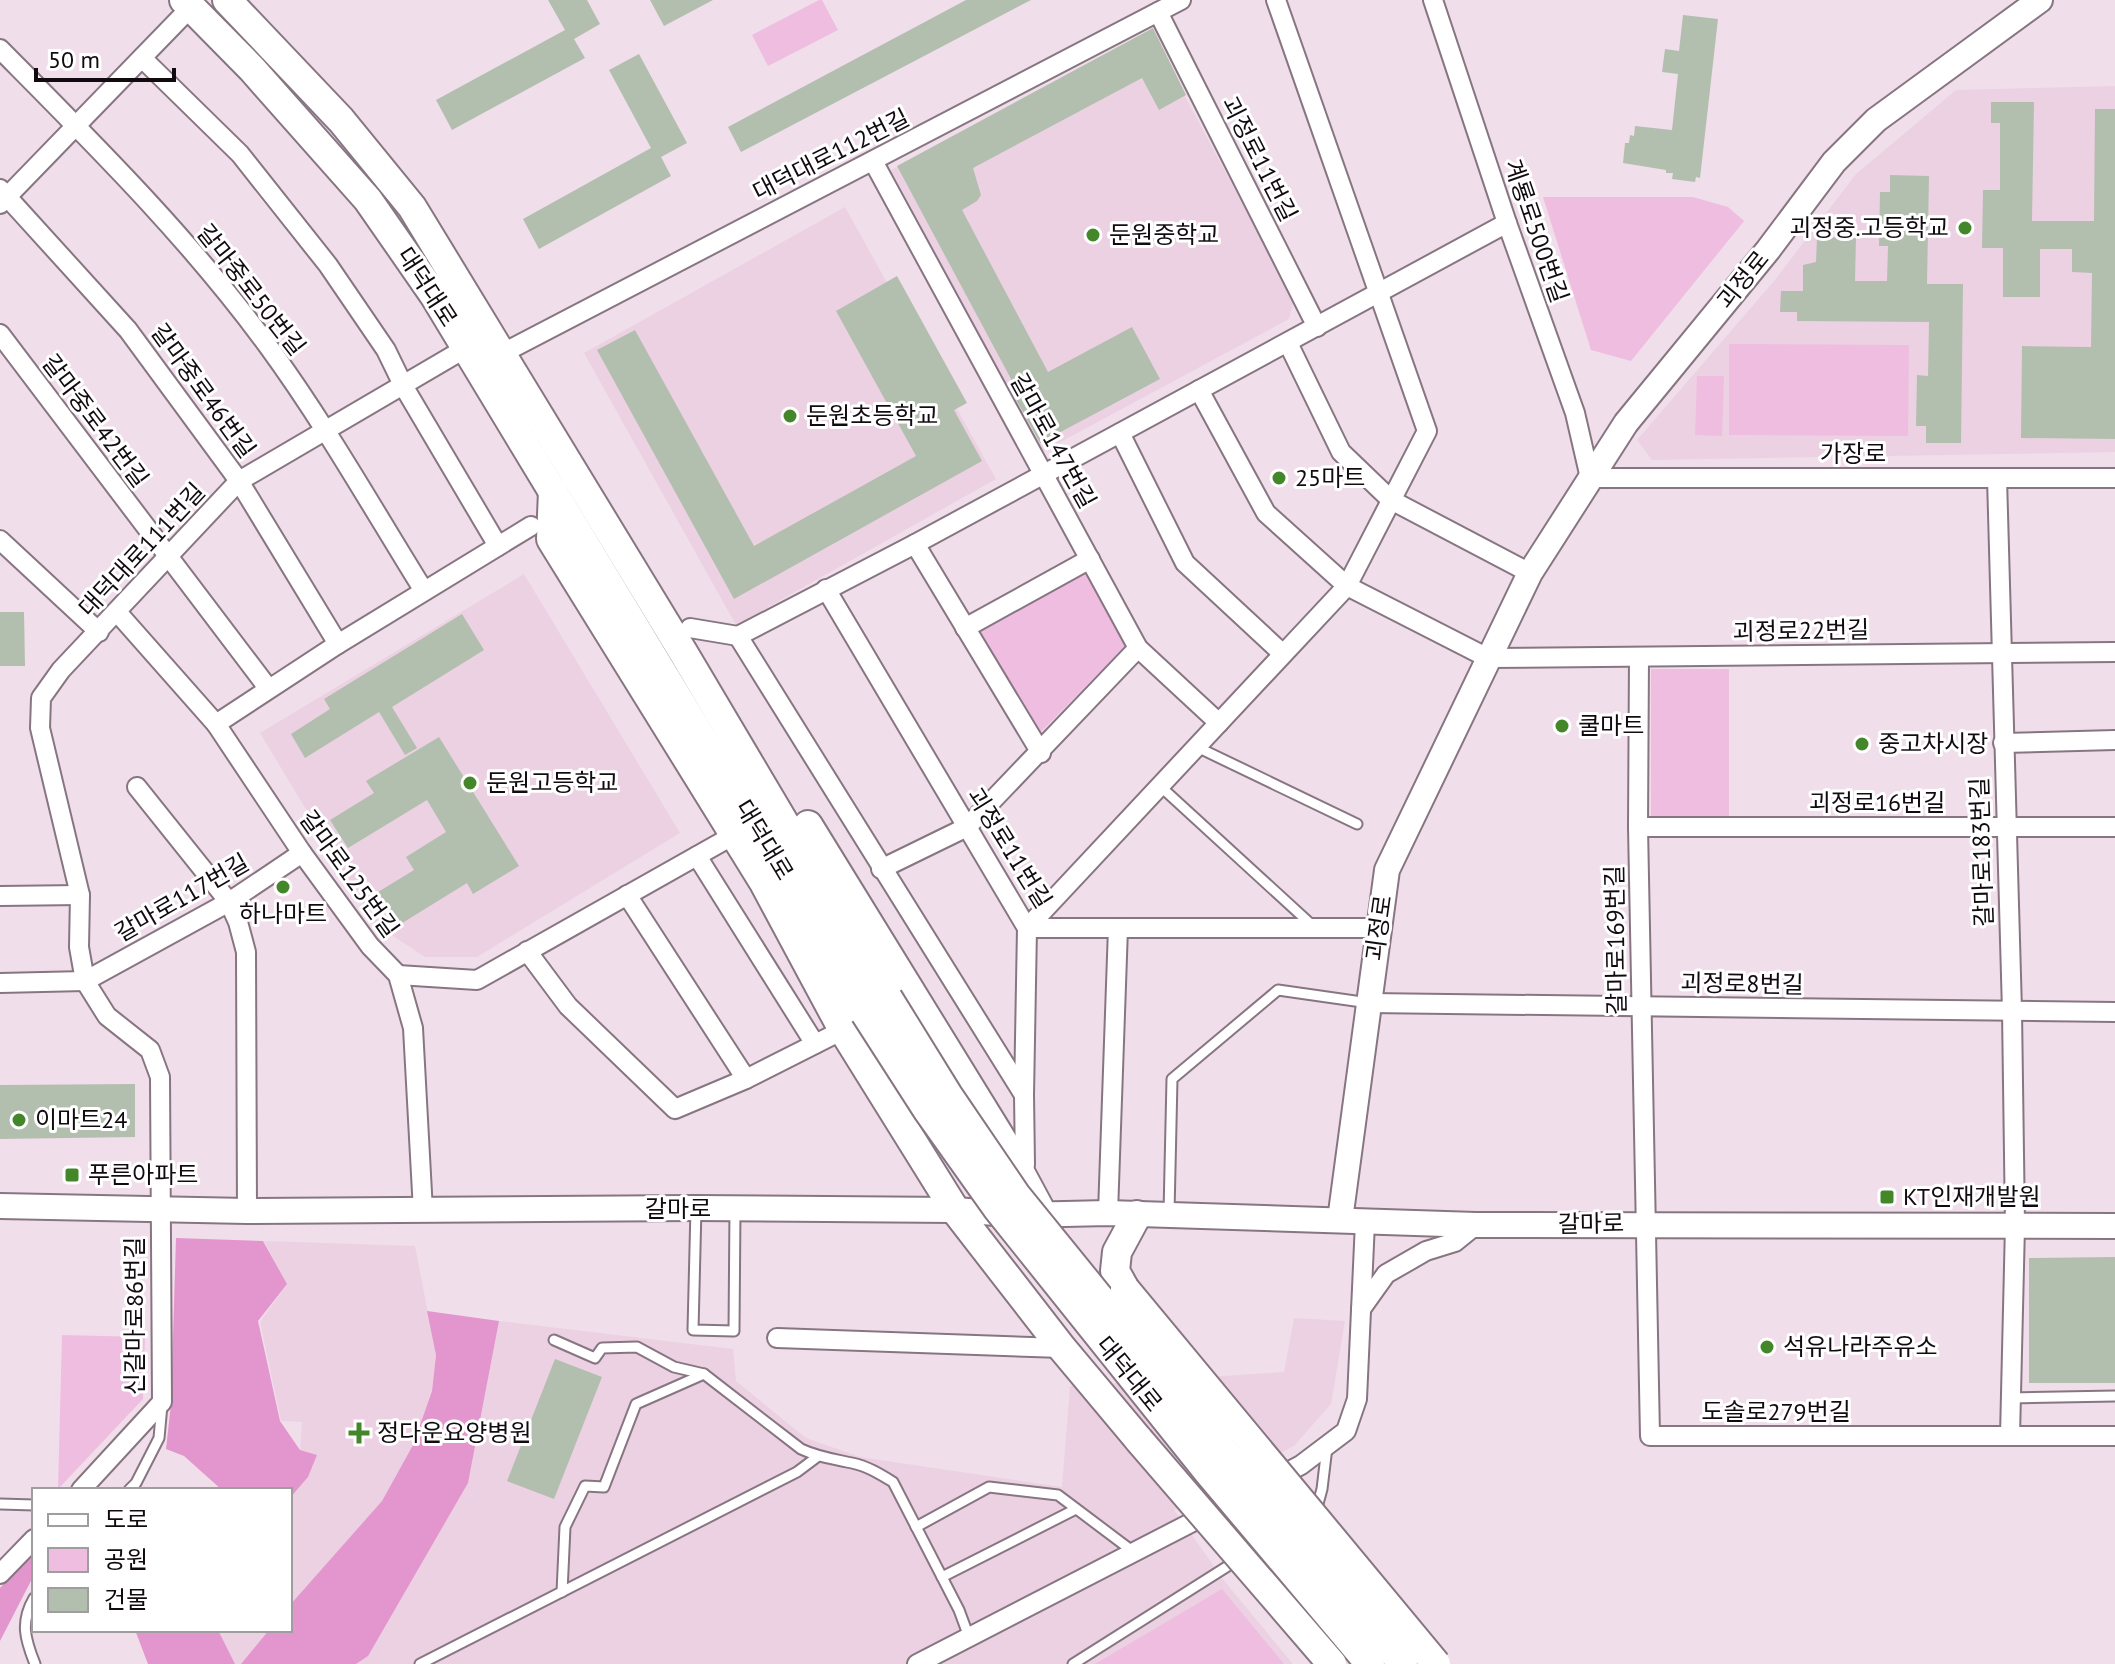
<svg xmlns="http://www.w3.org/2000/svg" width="2115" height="1664" viewBox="0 0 2115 1664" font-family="'PT Sans','Noto Sans KR',sans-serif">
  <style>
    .built { fill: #ecd1e3 }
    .green { fill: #eebde0 }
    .forest { fill: #e395ce }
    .building { fill: #b2bfae }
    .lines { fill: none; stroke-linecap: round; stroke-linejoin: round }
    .lane-casing { stroke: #877682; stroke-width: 13 }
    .street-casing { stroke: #877682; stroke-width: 22 }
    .secondary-casing { stroke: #877682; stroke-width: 28 }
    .primary-casing { stroke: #877682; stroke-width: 32 }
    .lane { stroke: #fff; stroke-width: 9 }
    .street { stroke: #fff; stroke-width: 18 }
    .secondary { stroke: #fff; stroke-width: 24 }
    .primary { stroke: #fff; stroke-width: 28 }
    .primary-bridge-casing { stroke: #877682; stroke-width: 32; stroke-linecap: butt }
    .primary-bridge { stroke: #fff; stroke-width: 28 }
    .poi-dot { fill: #44872a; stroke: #fff; stroke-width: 3 }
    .labels { text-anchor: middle; stroke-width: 6; stroke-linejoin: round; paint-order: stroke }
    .street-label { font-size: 24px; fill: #110b10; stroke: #fff }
    .poi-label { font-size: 24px; fill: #110b10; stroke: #fff; text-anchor: start }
  </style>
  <rect width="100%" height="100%" fill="#f1deeb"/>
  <g class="built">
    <path d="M1150 31 1294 300 1289 319 1042 452 891 170Z"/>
    <path d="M2115 86V452L1652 460 1637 440 1774 281 1856 174 1956 90Z"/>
    <path d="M845 207 996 479 736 625 584 353Z"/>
    <path d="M524 574 680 833 477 957H425L375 924 260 733Z"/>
    <path d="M264 1241 415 1246 436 1355 432 1391 413 1445 382 1501 290 1605V1498L308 1477 317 1455 300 1450 302 1422 281 1421 260 1322 287 1284Z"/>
    <path d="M1294 1318 1345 1321 1331 1404 1294 1446 1174 1510 1226 1583 1293 1664H356L368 1655 468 1483 499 1321 733 1349 736 1381 806 1438 860 1457 1062 1487 1070 1386 1284 1372Z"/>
    <path d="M218 1630H269L241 1664H235Z"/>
  </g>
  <g class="green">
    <path d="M819 0H822L838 30 768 66 752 35Z"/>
    <path d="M1543 197H1693L1728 207 1744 221 1631 361 1591 350Z"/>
    <path d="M1729 344 1909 345 1908 436 1729 435Z"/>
    <path d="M1697 376H1724L1722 436 1695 435Z"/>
    <path d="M1086 570 1128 643 1037 736 977 633Z"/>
    <rect x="1651" y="669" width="78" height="148"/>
    <path d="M62 1335 145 1337 143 1399 58 1489Z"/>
    <path d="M1222 1589 1284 1664H1095Z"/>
  </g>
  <g class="forest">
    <path d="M176 1238 263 1241 287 1284 258 1321 280 1421 300 1450 317 1455 308 1477 290 1498V1490H222L184 1456 166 1449 171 1404Z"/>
    <path d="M427 1311 499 1321 468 1483 368 1656 356 1664H241L269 1630H290V1605L382 1501 413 1445 432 1391 436 1355Z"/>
    <path d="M34 1552V1575L0 1641V1588Z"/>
    <path d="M135 1630H218L235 1664H148Z"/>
  </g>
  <g class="building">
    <path d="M548 0H587L600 24 574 39 585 58 452 130 436 100 565 30Z"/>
    <path d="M650 0H713L664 26Z"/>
    <path d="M966 0H1031L741 152 728 127Z"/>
    <path d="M1683 15 1718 19 1700 178 1696 177 1695 182 1672 179 1673 173H1666V170L1623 163 1625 143H1629L1630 135 1634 136 1635 126 1672 130 1678 74 1662 72 1665 49 1679 51Z"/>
    <path d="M1153 28 1186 95 1159 110 1142 78 973 168 981 195 977 201 962 210 1048 372 1132 327 1160 379 1040 443 1013 394 1018 392 897 166Z"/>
    <path d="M639 54 687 143 661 157 671 176 539 249 523 219 651 148 609 70Z"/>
    <path d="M1991 102H2034L2032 221H2094L2095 109H2115V439L2021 438 2022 346 2091 347 2092 273 2072 272V249H2040V297H2003V248H1982L1983 190H2000V123H1991Z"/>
    <path d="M1890 175 1929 176 1927 284H1963L1961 443H1926V426H1916L1917 375 1928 376 1929 322 1797 321V312H1780L1781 291H1803V265L1816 262 1817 237 1856 238 1855 281H1887L1888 246H1879L1880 192H1890Z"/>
    <path d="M897 276 967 403 954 410 982 461 734 599 597 350 635 330 754 546 916 456 836 311Z"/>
    <path d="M0 612H24L25 666H0Z"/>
    <path d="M462 614 484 650 392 707 417 748 405 755 379 712 305 758 291 734 330 709 324 699Z"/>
    <path d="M439 737 519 866 473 894 467 883 399 925 378 892 414 870 406 857 446 832 427 800 348 848 330 820 374 793 366 781Z"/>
    <path d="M135 1084V1137L0 1139V1085Z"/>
    <path d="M2115 1257V1383H2029V1258Z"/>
    <path d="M555 1359 602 1377 554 1499 507 1481Z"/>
  </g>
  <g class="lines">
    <g class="lane-casing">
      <g id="lane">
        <path d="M1197 747 1357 824"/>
        <path d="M1160 786 1314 927"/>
        <path d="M696 1208 693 1330 734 1331 735 1209"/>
        <path d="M1169 1213 1172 1079 1278 990 1369 1003"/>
        <path d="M554 1340 595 1358 602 1348 637 1347 674 1367 704 1374"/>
        <path d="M2011 1398 2115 1396"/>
        <path d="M129 1490 136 1483 159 1438 162 1405"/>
        <path d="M0 1504 34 1505"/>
        <path d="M1316 1511 1322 1489 1327 1447"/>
        <path d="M916 1527 989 1487 1058 1495 1135 1553"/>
        <path d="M942 1577 1076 1509"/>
        <path d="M562 1592 565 1527 585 1486 604 1487 636 1404 704 1374 801 1449C818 1457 833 1459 852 1463 867 1466 880 1474 893 1482L959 1610 969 1637"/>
        <path d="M34 1598C20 1622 25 1639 35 1664"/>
        <path d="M420 1664 797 1472 817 1457"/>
        <path d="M1073 1664 1239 1559"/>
      </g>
    </g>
    <g class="street-casing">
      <g id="street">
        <path d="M1433 0 1507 223 1575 413 1590 478H2115"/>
        <path d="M1158 12 1317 327"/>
        <path d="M0 49C94 144 189 238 268 346 325 424 373 509 424 591"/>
        <path d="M142 58 240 154 328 265 386 350 404 387 498 546"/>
        <path d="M873 161 1138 648 1219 723"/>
        <path d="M0 189 128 330 239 481 338 644"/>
        <path d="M0 204 191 7"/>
        <path d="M0 334 268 688"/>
        <path d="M1288 343 1341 452 1391 500 1530 573"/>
        <path d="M503 353 1181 0"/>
        <path d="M1199 390 1266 513 1347 586 1488 658 2115 652"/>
        <path d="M1120 433 1185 563 1283 654"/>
        <path d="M1997 478 2012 1011 2015 1225 2010 1436"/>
        <path d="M0 540 99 632"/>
        <path d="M915 544 1041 753"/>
        <path d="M826 589 1027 928H1378"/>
        <path d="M117 612 216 724 302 853 370 946 398 975 413 1028 423 1211"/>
        <path d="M690 628 738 636 915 544 1507 223"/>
        <path d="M965 628 1090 559"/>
        <path d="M738 636 1024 1095"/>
        <path d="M1639 657 1638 827 1650 1436H2115"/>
        <path d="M216 724 338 644 531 526"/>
        <path d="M2003 743 2115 740"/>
        <path d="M137 787 229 902 238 922 246 952 247 1211"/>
        <path d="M1638 827H2115"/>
        <path d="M697 856 815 1044"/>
        <path d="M881 869 967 827 1138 648"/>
        <path d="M627 895 746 1079"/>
        <path d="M0 896 80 895"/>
        <path d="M527 951 568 1006 675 1109 746 1079 843 1030"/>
        <path d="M398 975 477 980 734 835"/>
        <path d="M0 983 85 981 229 902 302 853"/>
        <path d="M1369 1003 2115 1012"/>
        <path d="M1025 1165 1024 1095 1027 928 1347 586 1427 431 1276 0"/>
        <path d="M1108 1213 1118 928"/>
        <path d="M1361 1309 1386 1274 1426 1251 1455 1242 1476 1225"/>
        <path d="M777 1338 1062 1348"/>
        <path d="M1271 1481 1301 1465 1346 1431 1357 1399 1365 1222"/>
        <path d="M81 1490 162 1402 160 1077 150 1050 107 1016 85 981 79 947 80 895 40 728 41 698 61 670 239 481 466 348"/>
        <path d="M0 1574 34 1539"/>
        <path d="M917 1664 1241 1497"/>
      </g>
    </g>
    <g class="secondary-casing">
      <g id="secondary">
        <path d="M0 1206 247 1211 696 1208 955 1210 1021 1215 1108 1213 1476 1225 2115 1226"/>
        <path d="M1340 1220 1387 870 1530 573 1626 423 1768 250 1834 162 1876 120 2040 0"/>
      </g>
    </g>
    <g class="primary-casing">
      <g id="primary">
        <path d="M184 0 252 69 368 200 434 295 754 824 865 1013"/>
        <path d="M227 0 341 120 412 207 683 652 888 998"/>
        <path d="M553 491 551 539 763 881 843 1030 955 1210 1062 1348 1139 1440"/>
        <path d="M808 825 1007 1148 1043 1215"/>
        <path d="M1125 1289 1115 1271 1117 1252 1137 1215"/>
      </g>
    </g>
    <use href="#lane" class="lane"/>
    <use href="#street" class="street"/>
    <use href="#secondary" class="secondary"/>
    <use href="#primary" class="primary"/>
    <g class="primary-bridge-casing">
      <g id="primary-bridge">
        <path d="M888 998 948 1095 1016 1195 1226 1454 1403 1664"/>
        <path d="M865 1013 928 1111 997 1208 1209 1473 1370 1664"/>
        <path d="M1125 1289 1436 1664"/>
        <path d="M1139 1440 1332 1664"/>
      </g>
    </g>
    <use href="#primary-bridge" class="primary-bridge"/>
  </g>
  <g class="poi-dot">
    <circle cx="1965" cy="228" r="8"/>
    <circle cx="1093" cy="235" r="8"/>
    <circle cx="790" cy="416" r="8"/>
    <circle cx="1279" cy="478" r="8"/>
    <circle cx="1562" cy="726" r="8"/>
    <circle cx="1862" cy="744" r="8"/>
    <circle cx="470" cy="783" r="8"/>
    <circle cx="283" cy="887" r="8"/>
    <circle cx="19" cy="1120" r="8"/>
    <rect x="64" y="1167" width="16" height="16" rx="4"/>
    <rect x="1879" y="1189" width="16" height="16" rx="4"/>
    <circle cx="1767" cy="1347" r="8"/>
    <path d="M355 1421h8v8h8v8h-8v8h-8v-8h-8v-8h8z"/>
  </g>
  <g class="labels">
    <g class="street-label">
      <text transform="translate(831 155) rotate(-27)" y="8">대덕대로112번길</text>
      <text transform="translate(1259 159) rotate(63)" y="8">괴정로11번길</text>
      <text transform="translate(1536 231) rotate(71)" y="8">계룡로500번길</text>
      <text transform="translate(1743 280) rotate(-51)" y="8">괴정로</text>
      <text transform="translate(427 287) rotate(57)" y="8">대덕대로</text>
      <text transform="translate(251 290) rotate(52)" y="8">갈마중로50번길</text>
      <text transform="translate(203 391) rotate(54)" y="8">갈마중로46번길</text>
      <text transform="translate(95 421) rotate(53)" y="8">갈마중로42번길</text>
      <text transform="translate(1053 441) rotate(61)" y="8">갈마로147번길</text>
      <text x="1853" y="462">가장로</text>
      <text transform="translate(142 550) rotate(-47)" y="8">대덕대로111번길</text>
      <text transform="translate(1801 631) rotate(-1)" y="8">괴정로22번길</text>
      <text x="1877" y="811">괴정로16번길</text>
      <text transform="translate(764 840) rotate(59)" y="8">대덕대로</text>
      <text transform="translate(1009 848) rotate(58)" y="8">괴정로11번길</text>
      <text transform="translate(1982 852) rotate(-92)" y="8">갈마로183번길</text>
      <text transform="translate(349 874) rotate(54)" y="8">갈마로125번길</text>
      <text transform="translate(182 898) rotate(-30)" y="8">갈마로117번길</text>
      <text transform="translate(1379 928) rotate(-82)" y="8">괴정로</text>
      <text transform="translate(1616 940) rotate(-91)" y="8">갈마로169번길</text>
      <text transform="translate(1742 984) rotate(1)" y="8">괴정로8번길</text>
      <text x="678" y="1217">갈마로</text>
      <text transform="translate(1591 1224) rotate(-1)" y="8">갈마로</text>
      <text transform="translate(135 1316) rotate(-90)" y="8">신갈마로86번길</text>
      <text transform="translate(1129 1374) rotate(51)" y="8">대덕대로</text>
      <text x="1776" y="1420">도솔로279번길</text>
    </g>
    <g class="poi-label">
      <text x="1949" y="236" text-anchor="end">괴정중.고등학교</text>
      <text x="1109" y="243">둔원중학교</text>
      <text x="806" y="424">둔원초등학교</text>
      <text x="1295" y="486">25마트</text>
      <text x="1578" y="734">쿨마트</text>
      <text x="1878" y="752">중고차시장</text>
      <text x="486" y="791">둔원고등학교</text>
      <text x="283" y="922" text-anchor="middle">하나마트</text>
      <text x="35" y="1128">이마트24</text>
      <text x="88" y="1183">푸른아파트</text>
      <text x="1903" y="1205">KT인재개발원</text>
      <text x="1783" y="1355">석유나라주유소</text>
      <text x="377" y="1441">정다운요양병원</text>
    </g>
  </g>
  <rect x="32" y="1488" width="260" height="144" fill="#ffffff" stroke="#a09d9f" stroke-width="2"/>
  <rect x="48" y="1514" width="40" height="12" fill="#ffffff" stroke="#a09d9f" stroke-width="2"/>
  <text x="104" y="1528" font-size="24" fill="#110b10">도로</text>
  <rect x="48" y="1548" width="40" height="24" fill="#eebde0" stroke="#a09d9f" stroke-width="2"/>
  <text x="104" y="1568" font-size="24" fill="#110b10">공원</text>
  <rect x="48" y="1588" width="40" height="24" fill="#b2bfae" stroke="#a09d9f" stroke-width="2"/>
  <text x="104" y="1608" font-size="24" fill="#110b10">건물</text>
  <path d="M36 68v12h138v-12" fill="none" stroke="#110b10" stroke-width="4"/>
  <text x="48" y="68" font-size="24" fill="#110b10" stroke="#ffffff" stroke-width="6" paint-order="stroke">50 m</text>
</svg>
